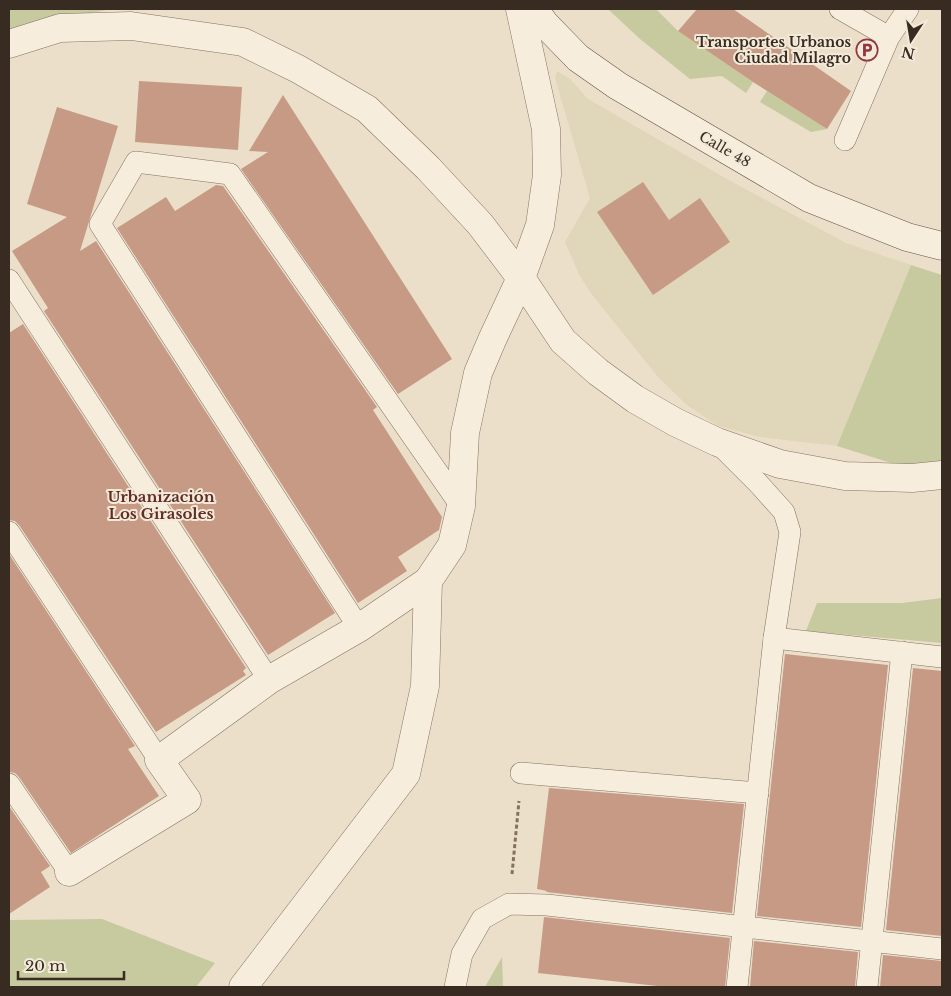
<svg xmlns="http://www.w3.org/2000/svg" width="951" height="996" viewBox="0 0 951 996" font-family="'Libre Baskerville',serif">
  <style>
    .farmland { fill: #e0d6b9 }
    .green { fill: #c7c99f }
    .building { fill: #c69a84 }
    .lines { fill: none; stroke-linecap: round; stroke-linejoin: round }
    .lane-casing { stroke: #867160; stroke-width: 22 }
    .street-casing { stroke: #867160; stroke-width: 29 }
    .secondary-casing { stroke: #685343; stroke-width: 29 }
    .path { stroke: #867160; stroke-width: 3; stroke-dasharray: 4 2.5; stroke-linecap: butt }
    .lane { stroke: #f6eddd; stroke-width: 21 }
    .street { stroke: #f6eddd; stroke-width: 28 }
    .secondary { stroke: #f6eddd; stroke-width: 28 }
    .labels { text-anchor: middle; stroke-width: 4; stroke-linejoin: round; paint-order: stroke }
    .poi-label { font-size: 14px; font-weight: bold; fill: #382b22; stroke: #f3ead9; text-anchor: end }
    .street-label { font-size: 14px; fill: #382b22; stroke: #f3ead9 }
    .neighbourhood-label { font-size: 15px; font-weight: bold; fill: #612d26; stroke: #f3ead9 }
  </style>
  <rect width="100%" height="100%" fill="#ebdfca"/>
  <path class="farmland" d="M557 71 570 79 588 99 734 183 846 243 911 265 837 446 760 437 718 426 687 405 658 377 590 292 579 274 565 242 590 198 555 78Z"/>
  <g class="green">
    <path d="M9 9H112L43 22 9 35Z"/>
    <path d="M608 9H656L678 31 753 82 746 93 722 76 690 79 640 39Z"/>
    <path d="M767 91 827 129 811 132 760 102Z"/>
    <path d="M911 265 942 275V463L904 467 837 446Z"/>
    <path d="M942 598V643L806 631 817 603H902Z"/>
    <path d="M102 919 215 963 196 987H9V920Z"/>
    <path d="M502 957 503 987H485Z"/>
  </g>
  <g class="building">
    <path d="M697 9H733L851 91 827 129 753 82 678 31Z"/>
    <path d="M139 81 242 87 238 150 135 142Z"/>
    <path d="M283 95 452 359 398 394 241 169 268 152 249 151Z"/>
    <path d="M57 107 118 126 80 251 96 241 335 613 268 655 44 311 48 308 12 251 67 217 27 204Z"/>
    <path d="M643 182 669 220 700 198 730 242 653 295 597 212Z"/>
    <path d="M216 185 223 186 377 407 373 410 442 517 439 530 398 557 407 571 358 603 117 228 166 197 175 211Z"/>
    <path d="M23 324 246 668 243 671 246 675 156 732 19 525 15 521 9 520V333Z"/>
    <path d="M9 554 135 746 128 749 159 796 71 853 19 777 15 773 9 772Z"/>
    <path d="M785 654 888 665 861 927 757 916Z"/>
    <path d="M913 668 942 671V936L886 930Z"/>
    <path d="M549 788 744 804 732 913 546 892 547 891 537 889Z"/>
    <path d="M9 806 50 866 41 872 50 887 9 914Z"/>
    <path d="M544 917 730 938 725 987H667L538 973Z"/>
    <path d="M754 941 858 952 855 987H750Z"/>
    <path d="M883 955 942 961V987H880Z"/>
  </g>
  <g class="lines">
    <g class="lane-casing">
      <g id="lane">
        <path d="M840 9 889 37"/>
        <path d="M845 140 889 37 908 9"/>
        <path d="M9 280 269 680"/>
        <path d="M719 444 757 482 784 512 790 532 774 638"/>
        <path d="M9 532 159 760"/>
        <path d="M359 628 100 224 136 162 230 174 461 506"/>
        <path d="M521 773 758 793"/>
        <path d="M9 784 69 872"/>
        <path d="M455 987 462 954 482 919 509 904 547 905 942 949"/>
        <path d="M737 987 774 638 942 657"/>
        <path d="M867 987 902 652"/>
      </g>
    </g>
    <g class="street-casing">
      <g id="street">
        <path d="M9 44 60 28 131 26 243 42 298 69 367 109 428 168 480 224 521 278 563 341 598 372 635 399 675 422 717 442 780 464 845 476 912 478 942 475"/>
        <path d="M69 872 187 800 159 760 269 680 359 628 428 581 452 545 461 506 465 433 478 373 492 340 521 278 540 225 547 175 546 129 520 9"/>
        <path d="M243 987 406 774 425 686 428 581"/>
      </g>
    </g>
    <g class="secondary-casing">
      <path id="secondary" d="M534 9 544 23 578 58 618 86 809 198 907 237 942 246"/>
    </g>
    <path class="path" d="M512 874 519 801"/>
    <use href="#lane" class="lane"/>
    <use href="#street" class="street"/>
    <use href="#secondary" class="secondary"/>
  </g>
  <defs>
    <g id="parking-ring" transform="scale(1.125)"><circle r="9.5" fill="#f3ead9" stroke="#90363e" stroke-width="1.5"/><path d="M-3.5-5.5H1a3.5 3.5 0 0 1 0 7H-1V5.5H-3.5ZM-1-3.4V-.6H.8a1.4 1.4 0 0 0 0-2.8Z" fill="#90363e"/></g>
  </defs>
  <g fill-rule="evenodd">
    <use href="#parking-ring" x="867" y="50"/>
  </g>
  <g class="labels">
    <g class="poi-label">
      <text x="851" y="47">Transportes Urbanos<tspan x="851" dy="16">Ciudad Milagro</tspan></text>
    </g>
    <g class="street-label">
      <text transform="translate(725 149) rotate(30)" y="5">Calle 48</text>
    </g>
    <g class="neighbourhood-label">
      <text x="161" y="502">Urbanización<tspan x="161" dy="17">Los Girasoles</tspan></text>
    </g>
  </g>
  <rect width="951" height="996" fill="none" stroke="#382b22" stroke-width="20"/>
  <g transform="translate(911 40) rotate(192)" stroke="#f3ead9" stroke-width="4" paint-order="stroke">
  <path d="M0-4L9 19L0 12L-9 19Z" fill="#382b22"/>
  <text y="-8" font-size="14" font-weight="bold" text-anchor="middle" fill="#382b22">N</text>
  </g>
  <path d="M18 971v8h106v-8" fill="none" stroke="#382b22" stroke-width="2.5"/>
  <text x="25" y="971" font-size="15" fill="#382b22" stroke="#f3ead9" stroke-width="4" paint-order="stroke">20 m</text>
</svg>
